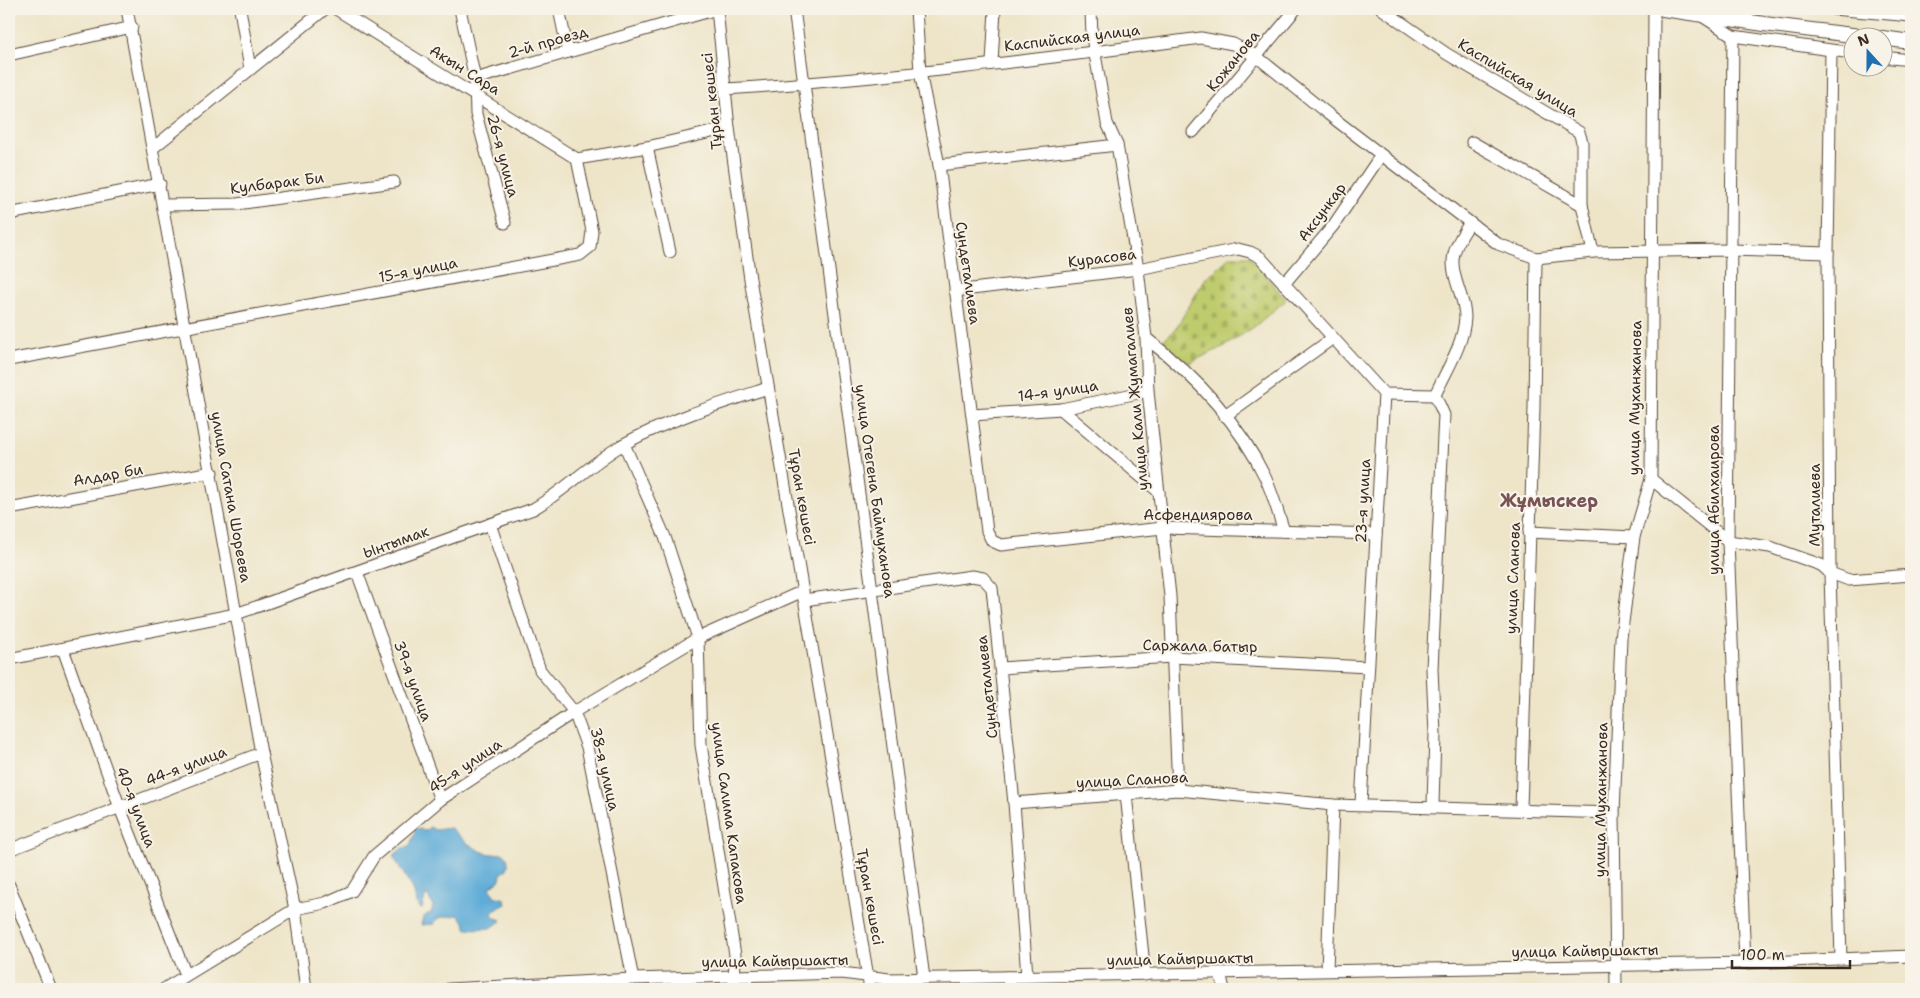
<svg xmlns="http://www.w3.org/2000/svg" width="1920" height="998" viewBox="0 0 1920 998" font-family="'Shantell Sans',sans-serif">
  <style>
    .cemetery { fill: url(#cemetery-stones); stroke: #7d7b46 }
    .water { fill: #5facd8; stroke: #4d6b7b }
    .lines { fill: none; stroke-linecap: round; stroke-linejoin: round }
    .minor-casing { stroke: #564638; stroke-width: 13 }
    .major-casing { stroke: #564638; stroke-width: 16 }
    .minor { stroke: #fff; stroke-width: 11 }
    .major { stroke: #fff; stroke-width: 14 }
    .labels { text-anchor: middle; stroke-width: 4; stroke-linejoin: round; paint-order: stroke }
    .street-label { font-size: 15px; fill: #3b2a1e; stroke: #f7f3e8 }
    .quarter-label { font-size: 18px; font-weight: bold; fill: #7a5354; stroke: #f7f3e8 }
  </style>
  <defs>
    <pattern id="cemetery-stones" width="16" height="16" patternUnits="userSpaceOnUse" patternTransform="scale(1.25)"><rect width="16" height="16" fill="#bfcc6d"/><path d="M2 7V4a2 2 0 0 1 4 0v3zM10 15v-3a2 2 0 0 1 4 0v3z" fill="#a5af5e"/></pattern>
  </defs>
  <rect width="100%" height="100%" fill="#f7f3e8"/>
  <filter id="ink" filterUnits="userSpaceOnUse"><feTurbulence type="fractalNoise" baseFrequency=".02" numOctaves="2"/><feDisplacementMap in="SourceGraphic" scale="10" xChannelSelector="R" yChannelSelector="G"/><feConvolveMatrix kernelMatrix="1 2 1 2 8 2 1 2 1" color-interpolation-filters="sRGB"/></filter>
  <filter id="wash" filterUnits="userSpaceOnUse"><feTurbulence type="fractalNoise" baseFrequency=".0096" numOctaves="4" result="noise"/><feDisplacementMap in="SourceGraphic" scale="20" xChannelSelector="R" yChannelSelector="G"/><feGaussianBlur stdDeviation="1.12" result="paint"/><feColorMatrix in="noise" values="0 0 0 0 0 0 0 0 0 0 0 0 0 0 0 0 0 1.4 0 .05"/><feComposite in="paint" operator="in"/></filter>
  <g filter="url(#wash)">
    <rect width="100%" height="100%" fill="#eee5c9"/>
    <path class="cemetery" d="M1231 256H1249L1286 300 1255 326 1225 346 1189 363 1161 342 1175 330 1205 279Z"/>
    <path class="water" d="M430 827 435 830 451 828C463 840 483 859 501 853L506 855C509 864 510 869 501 874L500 880 490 887 494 896 505 899 506 904 494 910 492 914 495 918 502 920 491 928 467 929 463 920 458 915 438 918 434 924 421 925C422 918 424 915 431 913L433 906 428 896 425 897 422 909 418 907 413 889 393 856 402 848 409 847 415 833 414 828 426 830Z"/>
  </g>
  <g filter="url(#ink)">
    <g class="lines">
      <g class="minor-casing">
        <g id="minor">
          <path d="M127 9 261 753 295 909 306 989"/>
          <path d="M240 9 250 69"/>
          <path d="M336 9 577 159"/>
          <path d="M460 9 475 79 476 114 505 223"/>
          <path d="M559 9 568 52"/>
          <path d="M717 9 729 128 750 279 870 989"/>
          <path d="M794 9 924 978"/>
          <path d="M916 9 920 72 939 165 987 531 992 541 1001 545 1163 528 1376 534"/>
          <path d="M1091 9 1092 37 1107 123 1117 145 1138 269 1146 338 1148 391 1170 596 1178 790"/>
          <path d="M1382 9 1447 54 1579 132 1582 142V205"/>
          <path d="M1833 9 1911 16"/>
          <path d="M1702 14 1721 9"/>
          <path d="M1702 16 1733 36 1852 53"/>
          <path d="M1733 36 1728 541 1745 963"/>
          <path d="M1831 51 1828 253 1830 573 1841 959"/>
          <path d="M9 55 132 27"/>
          <path d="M1882 57 1911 60"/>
          <path d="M992 63 995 9"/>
          <path d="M475 79 717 9"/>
          <path d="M725 89C884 79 1043 59 1201 38L1233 44 1256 56 1328 114 1498 244 1536 258 1593 252 1732 250 1828 253"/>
          <path d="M1193 132 1296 9"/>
          <path d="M1472 142 1582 205 1593 252"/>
          <path d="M647 147 670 252"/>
          <path d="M153 148 325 9"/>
          <path d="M939 165 1117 145"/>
          <path d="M164 205 237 204 394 182"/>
          <path d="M9 214 160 184"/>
          <path d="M1284 284 1333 226 1381 155"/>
          <path d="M955 291 1138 269 1238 249 1250 252 1260 257 1384 394 1361 804"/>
          <path d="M1146 338C1194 375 1238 421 1265 477 1273 494 1278 513 1284 531"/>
          <path d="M9 360 580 255 590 247 592 231 577 159 647 147 729 128"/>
          <path d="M1384 394 1435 395C1446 371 1464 344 1465 317 1465 297 1452 280 1453 261 1453 249 1463 233 1470 223"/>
          <path d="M1061 409 1159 492"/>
          <path d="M972 415 1061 409 1148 391"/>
          <path d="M1225 416 1333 338"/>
          <path d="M624 444 665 537 698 638 701 745 735 955 734 989"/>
          <path d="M1651 479 1728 541 1770 547 1821 565 1830 573 1849 580 1911 575"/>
          <path d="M9 509 212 472"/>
          <path d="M490 524 540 670 574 712 587 747 633 979"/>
          <path d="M1529 532 1634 537"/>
          <path d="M357 572 440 800"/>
          <path d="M804 600 972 576 983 578 992 588 1014 803 1027 976"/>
          <path d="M63 649 120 808 186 975"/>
          <path d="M9 659 236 614 533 509C565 491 590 464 622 445 667 420 719 404 768 388"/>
          <path d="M1000 668 1172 657 1368 667"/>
          <path d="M1126 794 1145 975"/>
          <path d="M1014 803 1178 790 1333 805 1614 813"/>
          <path d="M1433 806 1435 734 1432 669 1444 415 1435 395"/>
          <path d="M1521 809 1534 408 1536 258"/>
          <path d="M9 850 261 753"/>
          <path d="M9 885 51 989"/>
          <path d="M1327 970 1333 805"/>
          <path d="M1220 973 1224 989"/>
          <path d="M1007 977 1011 989"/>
          <path d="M164 989 295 909 325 903 352 891 374 856 440 800 574 712 698 638 803 591"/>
          <path d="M449 989 633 979 842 973 889 979 1745 963 1911 956"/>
          <path d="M1616 989 1614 813 1621 638 1634 537 1651 479 1654 9"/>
        </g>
      </g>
      <g class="major-casing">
        <g id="major">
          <path d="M1663 9 1764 24 1876 38"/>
          <path d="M1882 38 1911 42"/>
        </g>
      </g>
      <use href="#minor" class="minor"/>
      <use href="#major" class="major"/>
    </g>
  </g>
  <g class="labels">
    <g class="street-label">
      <text transform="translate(1072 38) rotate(-7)" y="5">Каспийская улица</text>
      <text transform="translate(548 42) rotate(-16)" y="5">2-й проезд</text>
      <text transform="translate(1233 61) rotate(-51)" y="5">Кожанова</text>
      <text transform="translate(465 70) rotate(32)" y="5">Акын Сара</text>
      <text transform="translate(1518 78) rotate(31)" y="5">Каспийская улица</text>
      <text transform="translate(712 101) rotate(-96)" y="5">Тұран көшесі</text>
      <text transform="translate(503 156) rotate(75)" y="5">26-я улица</text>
      <text transform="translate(277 183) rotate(-7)" y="5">Кулбарак Би</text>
      <text transform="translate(1322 212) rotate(-53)" y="5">Аксункар</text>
      <text transform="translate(1102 258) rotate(-7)" y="5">Курасова</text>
      <text transform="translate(418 270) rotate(-11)" y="5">15-я улица</text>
      <text transform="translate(968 273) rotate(82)" y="5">Сундеталиева</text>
      <text transform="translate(1058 391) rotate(-8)" y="5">14-я улица</text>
      <text transform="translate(1635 398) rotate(-89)" y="5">улица Муханжанова</text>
      <text transform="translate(1135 399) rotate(-95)" y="5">улица Кали Жумагалиев</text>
      <text transform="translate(108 475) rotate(-10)" y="5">Алдар би</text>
      <text transform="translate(875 491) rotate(82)" y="5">улица Отегена Баймуханова</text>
      <text transform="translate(231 497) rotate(80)" y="5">улица Сатана Шореева</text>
      <text transform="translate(802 497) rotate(80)" y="5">Тұран көшесі</text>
      <text transform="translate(1714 500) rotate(-90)" y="5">улица Абилхаирова</text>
      <text transform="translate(1363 501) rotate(-87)" y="5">23-я улица</text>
      <text transform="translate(1815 505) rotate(-90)" y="5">Муталиева</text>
      <text x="1198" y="520">Асфендиярова</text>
      <text transform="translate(396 542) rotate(-20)" y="5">Ынтымак</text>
      <text transform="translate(1513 578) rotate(-88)" y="5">улица Сланова</text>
      <text transform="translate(1200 646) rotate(1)" y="5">Саржала батыр</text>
      <text transform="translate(413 681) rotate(70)" y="5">39-я улица</text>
      <text transform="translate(987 687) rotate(-96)" y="5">Сундеталиева</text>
      <text transform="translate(186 766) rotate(-21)" y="5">44-я улица</text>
      <text transform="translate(465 766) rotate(-34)" y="5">45-я улица</text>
      <text transform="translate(605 769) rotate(77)" y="5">38-я улица</text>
      <text transform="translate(1132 780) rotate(-3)" y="5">улица Сланова</text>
      <text transform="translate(1601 800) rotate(-89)" y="5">улица Муханжанова</text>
      <text transform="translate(136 807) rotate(69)" y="5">40-я улица</text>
      <text transform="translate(729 813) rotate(82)" y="5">улица Салима Капакова</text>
      <text transform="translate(870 897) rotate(80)" y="5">Тұран көшесі</text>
      <text transform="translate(1585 951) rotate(-1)" y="5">улица Кайыршакты</text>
      <text transform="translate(1180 959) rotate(-1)" y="5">улица Кайыршакты</text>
      <text transform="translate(775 961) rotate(-1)" y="5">улица Кайыршакты</text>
    </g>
    <g class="quarter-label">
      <text x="1549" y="507">Жұмыскер</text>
    </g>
  </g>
  <rect width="1920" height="998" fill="none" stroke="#f7f3e8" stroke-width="30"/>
  <g transform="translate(1868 52) rotate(339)"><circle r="24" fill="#f7f3e8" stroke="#aca397"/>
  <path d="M0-4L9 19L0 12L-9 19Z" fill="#1f6fb2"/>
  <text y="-8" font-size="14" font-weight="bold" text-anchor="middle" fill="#3b2a1e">N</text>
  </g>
  <path d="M1732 960v8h118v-8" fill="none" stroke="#3b2a1e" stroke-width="2.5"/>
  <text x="1740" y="960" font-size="15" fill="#3b2a1e" stroke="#f7f3e8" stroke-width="4" paint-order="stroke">100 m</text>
</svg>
